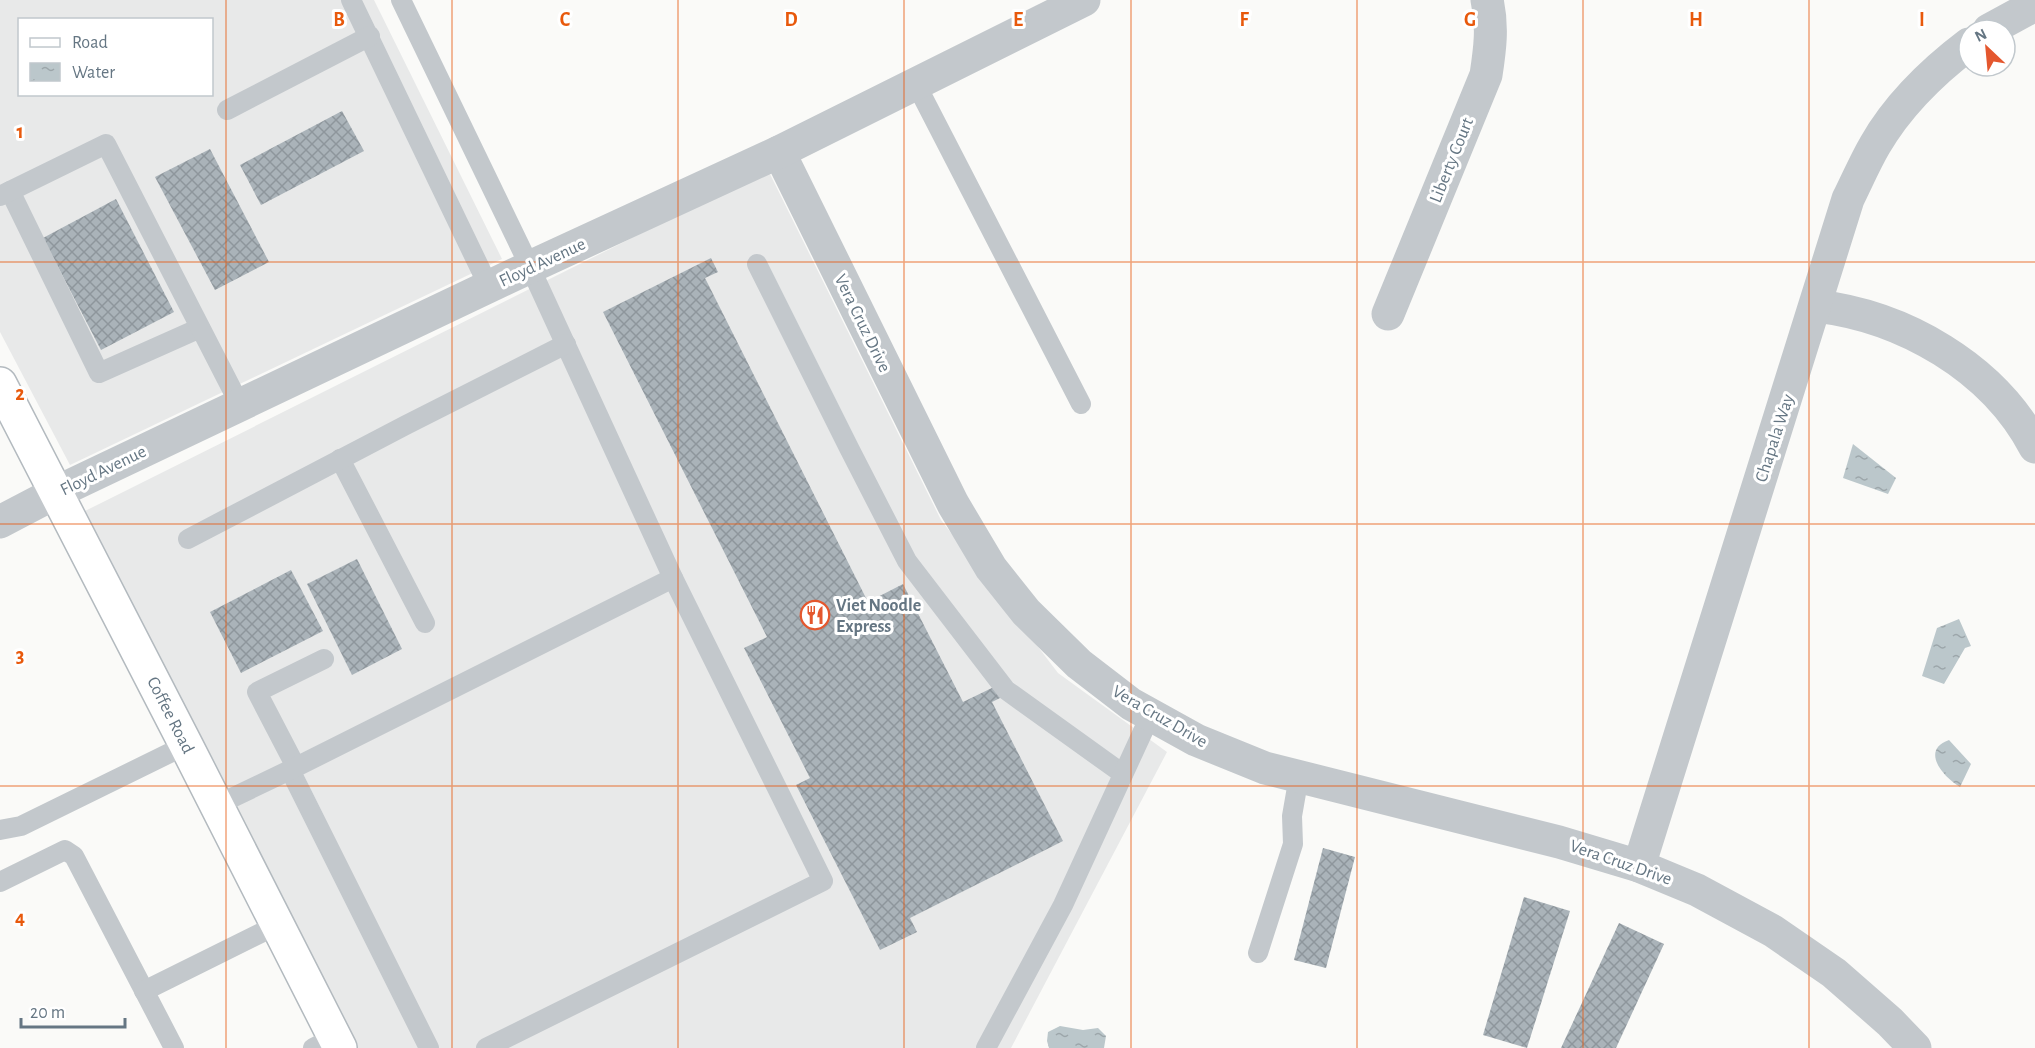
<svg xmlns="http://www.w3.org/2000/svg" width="2035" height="1048" viewBox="0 0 2035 1048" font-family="'Alegreya Sans',sans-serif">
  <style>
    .built { fill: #e8e9e9; fill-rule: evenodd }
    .water { fill: url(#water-ripples) }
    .building { fill: url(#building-cross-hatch) }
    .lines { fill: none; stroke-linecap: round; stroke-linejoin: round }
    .secondary-casing { stroke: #b3babf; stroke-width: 36 }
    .service { stroke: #c3c8cc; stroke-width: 20 }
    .minor { stroke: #c3c8cc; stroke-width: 33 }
    .tertiary { stroke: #c3c8cc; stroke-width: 33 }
    .secondary { stroke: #fff; stroke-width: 33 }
    .grid { fill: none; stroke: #e8590c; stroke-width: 1.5; stroke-opacity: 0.55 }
    .labels { text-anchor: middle; stroke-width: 6; stroke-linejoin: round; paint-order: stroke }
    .street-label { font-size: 18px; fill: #657683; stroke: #fff }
    .poi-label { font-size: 18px; font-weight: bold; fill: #657683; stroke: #fff; text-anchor: start }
    .grid-label { font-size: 20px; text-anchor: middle; font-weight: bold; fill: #e8590c; stroke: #fff; stroke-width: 6; stroke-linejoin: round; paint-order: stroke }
  </style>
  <defs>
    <pattern id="water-ripples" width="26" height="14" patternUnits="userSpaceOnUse" patternTransform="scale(1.5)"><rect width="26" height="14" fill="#bbc7cb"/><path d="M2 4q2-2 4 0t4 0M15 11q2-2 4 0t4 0" fill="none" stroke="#9ca6aa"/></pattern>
    <pattern id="building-cross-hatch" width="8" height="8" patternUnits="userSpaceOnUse" patternTransform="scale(1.5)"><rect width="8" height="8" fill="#aab3b9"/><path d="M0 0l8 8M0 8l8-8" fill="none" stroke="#8e969c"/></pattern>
  </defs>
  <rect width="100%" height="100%" fill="#fafaf8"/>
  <g class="built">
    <path d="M0 0H374L502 259 70 465 0 332ZM20 20H212V94H20Z"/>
    <path d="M768 170 941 520 1058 673 1167 752 1011 1048H356L83 512Z"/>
  </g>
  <g class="water">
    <path d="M1853 444 1896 478 1888 494 1843 478Z"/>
    <path d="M1959 619 1971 646 1965 648 1944 684 1922 676 1937 628Z"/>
    <path d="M1949 740 1971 764 1960 787C1943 777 1920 750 1949 740Z"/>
    <path d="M1060 1026 1083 1030 1098 1028 1106 1036 1104 1048H1049L1047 1041 1048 1032Z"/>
  </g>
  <g class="building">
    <path d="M342 111 364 151 261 205 240 165Z"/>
    <path d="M210 149 269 262 215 290 155 177Z"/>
    <path d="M116 199 174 312 101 350 43 238Z"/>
    <path d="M711 258 718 272 705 278 868 602 903 584 963 702 996 686 1002 697 992 702 1063 841 910 918 917 932 880 950 796 785 810 778 744 648 767 637 603 312Z"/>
    <path d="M357 559 402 649 352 675 307 584Z"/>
    <path d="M291 570 323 631 241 673 210 612Z"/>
    <path d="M1323 848 1355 857 1326 968 1294 960Z"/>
    <path d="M1524 897 1570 911 1527 1048 1483 1035Z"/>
    <path d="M1619 923 1664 944 1616 1048H1561Z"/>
  </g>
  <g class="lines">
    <g class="secondary-casing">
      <path id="secondary" d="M0 384 186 745 340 1048"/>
    </g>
    <g class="service">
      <path d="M351 0 489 287"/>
      <path d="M401 0 530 267 673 578 823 881 486 1048"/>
      <path d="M916 84 1081 404"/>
      <path d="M227 110 370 36"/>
      <path d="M10 191 99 373 200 328"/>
      <path d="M0 196 106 144 240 405"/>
      <path d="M757 264 849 448 907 561 1006 690 1123 774"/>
      <path d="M340 459 425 623"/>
      <path d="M188 539 406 425 566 344"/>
      <path d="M296 767 257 692 324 659"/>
      <path d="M290 770 429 1048"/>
      <path d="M217 805 290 770 673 578"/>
      <path d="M0 830 21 826 186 745"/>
      <path d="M0 882 65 850 74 856 174 1048"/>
      <path d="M1258 953 1293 844 1292 816 1299 776"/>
      <path d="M144 991 277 925"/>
      <path d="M313 1048 334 1037"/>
      <path d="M986 1048 1063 905 1151 714"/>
    </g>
    <g class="minor">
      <path d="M1989 30 2035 5"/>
      <path d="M779 152 953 504 991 568 1026 612 1079 664 1131 704 1196 740 1265 768 1559 842 1639 866 1697 890 1773 931 1834 973 1890 1022 1915 1048"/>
      <path d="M1816 306C1903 316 1993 367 2035 447"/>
      <path d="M1388 314 1486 75C1490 49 1493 26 1487 0"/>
      <path d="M1639 866 1848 199C1857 181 1865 162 1875 145 1898 105 1932 72 1969 44"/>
    </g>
    <path class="tertiary" d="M0 522 55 493 530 267 779 152 1084 0"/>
    <use href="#secondary" class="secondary"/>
  </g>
  <path class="grid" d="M226 0V1048M452 0V1048M678 0V1048M904 0V1048M1131 0V1048M1357 0V1048M1583 0V1048M1809 0V1048M0 262H2035M0 524H2035M0 786H2035"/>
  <defs>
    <g id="restaurant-ring" transform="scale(1.5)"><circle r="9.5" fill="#fff" stroke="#e4572e" stroke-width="1.5"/><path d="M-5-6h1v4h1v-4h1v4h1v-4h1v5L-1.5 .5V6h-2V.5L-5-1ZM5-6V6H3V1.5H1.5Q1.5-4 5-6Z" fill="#e4572e"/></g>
  </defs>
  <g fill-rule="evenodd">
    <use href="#restaurant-ring" x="815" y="615"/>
  </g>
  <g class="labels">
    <g class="street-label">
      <text transform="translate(1451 160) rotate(-68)" y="6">Liberty Court</text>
      <text transform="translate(542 262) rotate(-25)" y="6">Floyd Avenue</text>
      <text transform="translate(863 323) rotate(64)" y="6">Vera Cruz Drive</text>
      <text transform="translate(1774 438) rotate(-72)" y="6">Chapala Way</text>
      <text transform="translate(103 470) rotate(-26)" y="6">Floyd Avenue</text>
      <text transform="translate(171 715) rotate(63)" y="6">Coffee Road</text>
      <text transform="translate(1160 716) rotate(30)" y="6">Vera Cruz Drive</text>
      <text transform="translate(1621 862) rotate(19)" y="6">Vera Cruz Drive</text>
    </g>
    <g class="poi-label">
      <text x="836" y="611">Viet Noodle<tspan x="836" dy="21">Express</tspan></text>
    </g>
  </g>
  <g class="grid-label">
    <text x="339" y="26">B</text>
    <text x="565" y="26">C</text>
    <text x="791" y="26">D</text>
    <text x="1018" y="26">E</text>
    <text x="1244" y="26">F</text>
    <text x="1470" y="26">G</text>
    <text x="1696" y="26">H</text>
    <text x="1922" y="26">I</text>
    <text x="20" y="138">1</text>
    <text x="20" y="400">2</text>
    <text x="20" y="662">3</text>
    <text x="20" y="924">4</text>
  </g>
  <rect x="18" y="18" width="195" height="78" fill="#ffffff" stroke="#c1c8cd" stroke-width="1.5"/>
  <rect x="30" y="38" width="30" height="9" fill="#ffffff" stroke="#c1c8cd" stroke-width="1.5"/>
  <text x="72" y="48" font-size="18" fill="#657683">Road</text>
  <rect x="30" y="63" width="30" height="18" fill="url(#water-ripples)" stroke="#c1c8cd" stroke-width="1.5"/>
  <text x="72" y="78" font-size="18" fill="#657683">Water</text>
  <g transform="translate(1987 48) rotate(334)"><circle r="28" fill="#ffffff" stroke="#c1c8cd" stroke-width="1.5"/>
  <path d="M0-4.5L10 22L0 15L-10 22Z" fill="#e4572e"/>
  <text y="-9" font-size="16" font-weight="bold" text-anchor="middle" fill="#657683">N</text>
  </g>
  <path d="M21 1018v9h104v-9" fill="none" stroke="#657683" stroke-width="3"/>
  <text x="30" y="1018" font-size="18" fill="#657683" stroke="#ffffff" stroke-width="4.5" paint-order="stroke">20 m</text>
</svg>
